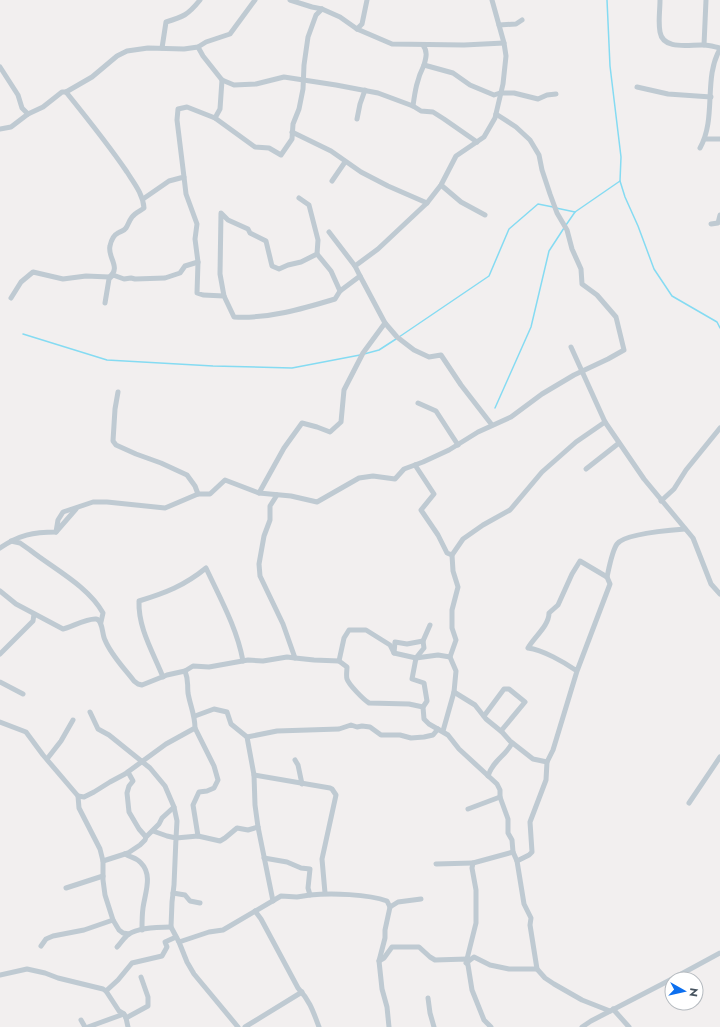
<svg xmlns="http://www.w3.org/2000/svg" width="720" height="1027" viewBox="0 0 720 1027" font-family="Jost,sans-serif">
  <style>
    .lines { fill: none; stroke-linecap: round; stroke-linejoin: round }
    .stream { stroke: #85dbf2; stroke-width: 1.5 }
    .minor { stroke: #bfcad2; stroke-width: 5 }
  </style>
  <rect width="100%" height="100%" fill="#f2efef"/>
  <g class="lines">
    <g class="stream">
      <path d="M620 181 625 197 638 226 654 269 672 296 717 322 720 328"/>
      <path d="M556 208 575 212"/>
      <path d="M566 225 575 212 620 181 621 157 610 66 607 0"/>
      <path d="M23 334 107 360 213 366 292 368 360 355"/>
      <path d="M399 337 489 276 509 229 538 204 553 207"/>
      <path d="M364 354 379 350 396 339"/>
      <path d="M495 408 531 327 549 251 564 228"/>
    </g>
    <g class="minor">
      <path d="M290 0 312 7 322 9 340 17 357 29 392 44 464 45 504 43"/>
      <path d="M660 0C660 10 658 22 660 32 663 51 691 44 704 45 709 45 715 47 720 48"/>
      <path d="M499 25 516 24 522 20"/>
      <path d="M357 29 362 24 367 0"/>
      <path d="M423 45C428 52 426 58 424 65L453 73 470 85 494 95 500 93H514L538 99 547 95 556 94"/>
      <path d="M704 45 706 0"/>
      <path d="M198 47 203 56 222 80 234 85 256 84 284 77 336 85 378 93 413 106 421 111 433 112 444 119 477 142"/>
      <path d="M162 48 166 22C183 17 188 15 200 0"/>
      <path d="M0 67 18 95 22 108 28 114"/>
      <path d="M637 87 668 94 711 97"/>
      <path d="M413 106C415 91 417 79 424 65"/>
      <path d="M215 118 255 147 269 148 281 155 292 139 293 124 299 109 303 89 304 65 308 37 316 15 322 9"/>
      <path d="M357 119 360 104 365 90"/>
      <path d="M0 129 11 127 28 114 43 107 62 92H66L92 77 117 56 127 51 148 48 184 49 198 47 206 42 230 34 255 0"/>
      <path d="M292 132 331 151 361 172 388 186 427 203"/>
      <path d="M705 139H720"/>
      <path d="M700 148C717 118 703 78 720 49"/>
      <path d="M184 177 186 194 197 224 195 239 198 262 197 293 203 295 224 296 234 317C268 319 302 309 335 299L340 291 360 276 355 266 378 249 427 203 441 185 456 156 484 137 495 118 503 84 506 56 504 43 492 0"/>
      <path d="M332 181 345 162"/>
      <path d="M441 185 461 202 485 215"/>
      <path d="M143 199 169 181 184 177 177 120 178 109 187 107 215 118 220 109 222 80"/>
      <path d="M711 224 718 223 720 215"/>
      <path d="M329 232 355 266"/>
      <path d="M317 254 331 271 340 291"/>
      <path d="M360 276 385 323 397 337 414 350 429 357 441 355 461 385 492 425"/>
      <path d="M224 296 220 274 221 213 228 220 248 229 250 233 266 241 272 266 279 269 288 265 301 262 317 254 318 240 309 205 299 198"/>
      <path d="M11 298 21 282 33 272 63 279 86 276 109 277C122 268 107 257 110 246 111 241 114 235 118 233 121 231 124 231 126 228 128 225 129 221 132 217 135 213 140 211 144 208 143 194 134 183 127 172 108 144 87 118 66 92"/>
      <path d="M105 303 109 279 113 275 124 279 131 278 135 279 165 278 180 273 185 266 198 262"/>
      <path d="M571 347 605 422 644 479 693 538 711 584 720 594"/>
      <path d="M118 392 115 409 113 441 116 445 136 454 161 463 187 475 195 486 198 494"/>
      <path d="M418 403 436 411 458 445"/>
      <path d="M415 465 434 494 421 510 438 535 447 553 452 555"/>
      <path d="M586 469 619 443"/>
      <path d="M259 493 284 448 302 423 317 427 330 432 341 422 344 390 363 353 385 323"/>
      <path d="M277 495 270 506V520L264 536 259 564 260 576 283 624 295 658"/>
      <path d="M661 501 674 489 686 470 720 428"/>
      <path d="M56 532 76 509"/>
      <path d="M11 541 20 543 30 550C54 569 88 586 103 613L101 622"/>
      <path d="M0 548C19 535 33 532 56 532L58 520 63 512 93 502H107L165 508 198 494H210L225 480 259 493 291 496 317 502 359 478 373 476 395 479 404 469 423 462 449 450 478 432 511 417 542 394 574 375 608 359 624 350 616 317 597 295 582 284 581 269 572 249 567 230 557 213 550 194 542 170 539 155 530 140 516 127 496 114"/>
      <path d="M607 577C609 568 612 551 617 544 624 534 672 530 685 529"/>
      <path d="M0 591 16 604 63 629C71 627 88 618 96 619 103 620 102 635 105 640 111 655 124 668 134 681L138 684 142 685 167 675 185 671 193 666 209 667 248 660 263 661 287 657 295 658 314 660 339 661 347 667C347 670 346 676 347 679 349 685 364 700 369 703L409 704 423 707"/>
      <path d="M430 625 423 641 424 648 416 658 412 679 424 683 427 701 423 707 424 719 429 724 448 735 459 749 497 784 500 790V797L508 819V833L512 840 513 852 517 861 524 904 531 918 530 925 537 969 545 978 554 984 582 1000 610 1011"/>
      <path d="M394 653 395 642 407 644 423 641"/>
      <path d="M0 654 33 621 34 614"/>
      <path d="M339 661 344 638 349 630H366L390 645 394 653 416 658 438 655 450 657"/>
      <path d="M163 677C153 652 138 628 139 601 165 593 184 586 206 568 220 598 237 628 243 661"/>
      <path d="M0 682 23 694"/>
      <path d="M454 692 475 705 486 719 502 732 510 741 533 759 547 762"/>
      <path d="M90 712 98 729 109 735 150 768 165 786 174 807 162 818 159 824 146 837 145 840 140 845 128 853 103 861"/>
      <path d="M195 716 214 709 227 712 231 724 247 737 254 775 255 805 258 827 273 901"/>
      <path d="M484 716 504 689H509L525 702 501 731"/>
      <path d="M0 722 26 732 43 755 78 796 79 808 100 849 103 861V880L105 895 113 920 119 930 123 933 129 934"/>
      <path d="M195 728 214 766 218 780 214 788 207 791 199 792 193 805 198 836"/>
      <path d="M443 731 454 692 456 671 450 657 456 640 452 628V610L458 587 453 571 452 555 463 539 483 525 510 510 542 472 576 442 605 422"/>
      <path d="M247 737 277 731 339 729 351 725 357 727 362 726 370 727 381 735H400L411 738 424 737 433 735 438 729"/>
      <path d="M47 759 61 741 73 720"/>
      <path d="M295 760 298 765 302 784"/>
      <path d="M128 772 133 781 129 786 127 793 129 812 139 829 146 837"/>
      <path d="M254 775 330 788 332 789 336 795 322 859 325 893"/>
      <path d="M488 776C493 760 506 756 512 743"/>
      <path d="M78 796 84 797 94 792 110 782 125 774 166 744 195 728C195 715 190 705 188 693 187 683 189 681 185 671"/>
      <path d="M689 803 720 757"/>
      <path d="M174 807 177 821 176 838 198 836 220 841 225 838 237 828 248 830 258 827"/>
      <path d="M468 809 500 797"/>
      <path d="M153 831 167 836 176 838 174 885 172 902 171 927 179 942 187 962 194 974 238 1027"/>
      <path d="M125 854C131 858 136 857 141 863 153 875 145 893 143 908 142 915 142 923 142 930"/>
      <path d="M517 861 529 855 532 852 530 822 546 780 547 762 553 750 577 671 610 584 607 577 580 561 572 574 558 605 549 613C549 626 534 637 528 648 543 650 564 662 577 671"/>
      <path d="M436 864 473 863"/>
      <path d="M66 888 103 876"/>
      <path d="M173 893 185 895 190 901 200 903"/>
      <path d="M310 895C331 893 368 894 387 901L390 907"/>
      <path d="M255 911 261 919 298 988C310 1001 313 1011 319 1027"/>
      <path d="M179 942 209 932 223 930 281 896 297 897 310 895 308 888 310 869 301 868 287 862 264 858"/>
      <path d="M41 946 46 939 53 936 84 930 113 920"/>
      <path d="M117 947C121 943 124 937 129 934 138 928 159 927 171 927"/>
      <path d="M467 959 476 923V890L472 868 473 863 513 852"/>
      <path d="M379 961 384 958 392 947H419L430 957 435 960 467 959 472 990 484 1020 491 1027"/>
      <path d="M466 963 474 957 490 965 509 969H537"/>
      <path d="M0 975 27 969 45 973 58 978 103 989 106 991 119 1011 124 1014 126 1018 128 1027"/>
      <path d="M672 979 720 953"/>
      <path d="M106 991 118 980 132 963 162 956 167 947 165 942 176 937"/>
      <path d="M428 998 430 1013 434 1027"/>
      <path d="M613 1009 629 1027"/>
      <path d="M126 1018 148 1006V997L141 977"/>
      <path d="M81 1020 85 1027"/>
      <path d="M88 1027 124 1014"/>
      <path d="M245 1027 302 992"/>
      <path d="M389 1027 387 1007 382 989 379 961 385 938V930L390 907 398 902 421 899"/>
      <path d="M582 1027 591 1021 672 979"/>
    </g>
  </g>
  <g transform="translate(684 991) rotate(98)"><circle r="19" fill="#ffffff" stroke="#b5babf"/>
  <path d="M0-3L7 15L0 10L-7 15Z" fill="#0c6fef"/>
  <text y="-6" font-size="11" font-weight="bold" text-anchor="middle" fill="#46535f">N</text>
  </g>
</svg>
